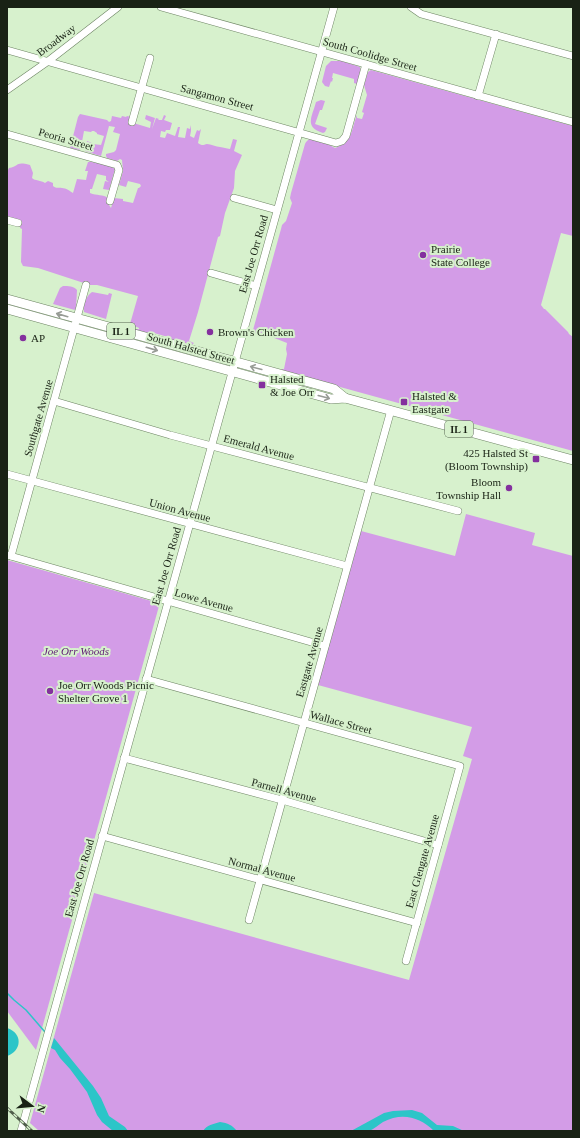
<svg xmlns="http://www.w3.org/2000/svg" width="580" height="1138" viewBox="0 0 580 1138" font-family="Georgia,serif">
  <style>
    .green { fill: #d39ce7 }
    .water { fill: #2cc5c8 }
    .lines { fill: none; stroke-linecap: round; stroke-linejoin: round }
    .stream { stroke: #2cc5c8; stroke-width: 1.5 }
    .minor-casing { stroke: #6d8463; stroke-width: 8 }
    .major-casing { stroke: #6d8463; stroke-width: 10 }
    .minor { stroke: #fff; stroke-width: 7 }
    .major { stroke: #fff; stroke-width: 9 }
    .rail-casing { stroke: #505e4b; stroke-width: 3 }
    .rail { stroke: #d7f1cd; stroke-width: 1.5; stroke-dasharray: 4.5; stroke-linecap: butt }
    .oneway { stroke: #989c96 }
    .poi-dot { fill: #84309e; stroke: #d7f1cd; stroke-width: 1.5 }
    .labels { text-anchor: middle; stroke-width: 4; stroke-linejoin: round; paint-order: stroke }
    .shield { fill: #d7f1cd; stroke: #52604c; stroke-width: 1 }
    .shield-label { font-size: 10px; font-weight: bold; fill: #192215 }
    .street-label { font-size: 11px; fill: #192215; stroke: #d7f1cd }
    .poi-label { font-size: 11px; fill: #192215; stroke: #d7f1cd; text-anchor: start }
    .park-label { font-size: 11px; font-style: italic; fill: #5e1a73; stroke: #d7f1cd }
  </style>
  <rect width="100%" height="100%" fill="#d7f1cd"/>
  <g class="green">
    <path d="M331 61H342L360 67 361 71 357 84 354 83V79L333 73 332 78H333L332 82 331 81 329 87 325 86 322 82 326 66Z"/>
    <path d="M371 70 573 126V236L561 233 541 305 544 309H545L568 332 569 334 573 337V451L282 371V369H284L287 354 286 349 287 343 259 332 256 334 253 330 281 229 282 225 286 221 292 203 290 198 291 193 305 144C306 142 307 140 310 139 315 138 331 145 335 148 353 142 351 130 357 115V118L362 119 364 113 362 112 367 95 364 85 368 72Z"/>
    <path d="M321 100 325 101 322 110H320L315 124 327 128 325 132 323 133C304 127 312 117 316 102Z"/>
    <path d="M80 114 107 120 109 122 111 121 112 116 121 118 122 116 126 117 127 116 131 117 130 122 150 128 151 122 145 119 146 115 155 118 152 129 156 118 159 119 158 120H162L164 115 166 116 164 120 172 123 170 130H166L165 132 161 131 160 137 165 138 167 133 175 136 178 127H180L178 137 185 138 187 128 190 129 191 125V131L190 136 194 138 197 130 199 131 201 129 198 143C202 146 203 145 207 144 211 144 216 147 220 147 224 148 226 148 230 149L233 139 237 140 234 151 242 155 235 171 234 188 225 213 220 236 218 237 198 312 189 341 194 343 190 346 168 339V337L154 333V336L136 330V329H139V328L130 324 138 296 97 285H90L38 268 23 266 21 262 22 229 20 228 21 221 7 216V172L9 168C20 166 15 161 30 165L33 173 32 178C35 181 41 180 45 183L48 181 53 183V186C57 189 58 187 62 188 66 188 70 191 73 193L77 179 86 180 88 171H85L88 162C96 162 108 164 115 169L109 190 103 189 105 181 109 182 106 180V176L97 174 92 189H90V193C97 196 103 194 108 198L109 205 111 208 114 198 123 199V201L133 203 138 188H139L141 186 140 184 128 181 126 187 119 185 123 171 122 160 120 159 117 161 107 158 106 156V154L114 152 116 150 120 134 113 132 115 127 109 126 101 156 97 155 85 151 87 141 92 143 93 144 101 145 104 136 97 134V133L94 131H92L91 132 84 131 81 147 79 150 70 148 78 117Z"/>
    <path d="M63 286C68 286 74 286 77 290L76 308 75 310 53 304 60 288Z"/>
    <path d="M92 292 108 295 109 293 112 294 106 319 84 312C83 305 86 296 92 292Z"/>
    <path d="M466 514 535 533 532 545 573 556V1131H39L30 1123 94 893 409 980 472 759 463 756 472 727 318 685 361 531 455 556Z"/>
    <path d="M7 560 155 602 159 606 36 1050 7 1011Z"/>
  </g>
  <g class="water">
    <path d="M7 1028C23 1033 22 1051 7 1056Z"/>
    <path d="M54 1038 93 1086 101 1098 109 1116 125 1127 128 1131H113L102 1122 97 1115 87 1092 70 1069 60 1058 55 1050 51 1048Z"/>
    <path d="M412 1110 422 1113 437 1125 453 1126 464 1131H434C420 1117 402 1112 383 1122 378 1125 374 1129 369 1131 364 1132 356 1131 351 1131L384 1113 393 1111Z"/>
    <path d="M220 1122C228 1123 232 1125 237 1131H203C207 1125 213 1124 220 1122Z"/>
  </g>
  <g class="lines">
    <path class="stream" d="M7 993 14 1000 26 1010 45 1032"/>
    <g class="minor-casing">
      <g id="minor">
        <path d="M161 7 573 122"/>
        <path d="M411 7 421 14 573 56"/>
        <path d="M7 50 336 143 342 141 346 136 366 64"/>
        <path d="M7 90 47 62 118 7"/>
        <path d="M478 96 496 34"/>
        <path d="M132 122 150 58"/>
        <path d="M7 134 117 165 119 170 110 201"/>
        <path d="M234 198 277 210"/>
        <path d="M7 220 18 223"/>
        <path d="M211 273 256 286"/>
        <path d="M54 401 170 435 458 511"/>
        <path d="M7 474 347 566"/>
        <path d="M7 555 325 646"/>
        <path d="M11 556 86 285"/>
        <path d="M146 679 460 766 406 961"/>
        <path d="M124 758 282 800 438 845"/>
        <path d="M102 836 417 923"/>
        <path d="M249 920 391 410"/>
        <path d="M21 1131 81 914 334 7"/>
      </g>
    </g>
    <g class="major-casing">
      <g id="major">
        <path d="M7 299 334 389 345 398"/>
        <path d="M7 309 331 399 345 398 573 460"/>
      </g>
    </g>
    <use href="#minor" class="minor"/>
    <use href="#major" class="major"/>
    <g class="rail-casing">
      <path id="rail" d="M7 1108 32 1131"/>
    </g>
    <use href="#rail" class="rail"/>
  </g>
  <defs><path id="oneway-shaft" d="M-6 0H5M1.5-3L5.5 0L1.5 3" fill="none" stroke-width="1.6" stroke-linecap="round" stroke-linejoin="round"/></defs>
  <g class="oneway">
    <use href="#oneway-shaft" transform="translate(62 315) rotate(-164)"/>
    <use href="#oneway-shaft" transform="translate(152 349) rotate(16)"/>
    <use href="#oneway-shaft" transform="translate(256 368) rotate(-165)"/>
    <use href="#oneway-shaft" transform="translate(324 397) rotate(15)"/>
  </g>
  <g class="poi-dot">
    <circle cx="423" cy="255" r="4"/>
    <circle cx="210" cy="332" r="4"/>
    <circle cx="23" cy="338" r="4"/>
    <rect x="258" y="381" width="8" height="8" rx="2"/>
    <rect x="400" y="398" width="8" height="8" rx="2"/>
    <rect x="532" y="455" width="8" height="8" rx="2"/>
    <circle cx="509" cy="488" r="4"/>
    <circle cx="50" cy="691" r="4"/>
  </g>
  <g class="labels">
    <g class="shield">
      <rect x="107" y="323" width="28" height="16" rx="3"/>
      <rect x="445" y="421" width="28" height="16" rx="3"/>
    </g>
    <g class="shield-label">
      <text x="121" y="335">IL 1</text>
      <text x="459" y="433">IL 1</text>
    </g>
    <g class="street-label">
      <text transform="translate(56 40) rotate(-37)" y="4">Broadway</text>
      <text transform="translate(370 54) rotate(16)" y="4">South Coolidge Street</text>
      <text transform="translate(217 97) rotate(15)" y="4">Sangamon Street</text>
      <text transform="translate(66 139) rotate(16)" y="4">Peoria Street</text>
      <text transform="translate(253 254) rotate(-74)" y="4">East Joe Orr Road</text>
      <text transform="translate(191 348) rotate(16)" y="4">South Halsted Street</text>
      <text transform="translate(38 418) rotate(-74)" y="4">Southgate Avenue</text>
      <text transform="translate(259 447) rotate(15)" y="4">Emerald Avenue</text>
      <text transform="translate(180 510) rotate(15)" y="4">Union Avenue</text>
      <text transform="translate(166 566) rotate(-74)" y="4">East Joe Orr Road</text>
      <text transform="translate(204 600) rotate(16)" y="4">Lowe Avenue</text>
      <text transform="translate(309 662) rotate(-74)" y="4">Eastgate Avenue</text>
      <text transform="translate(341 722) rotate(15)" y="4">Wallace Street</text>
      <text transform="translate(284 790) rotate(15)" y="4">Parnell Avenue</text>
      <text transform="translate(422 861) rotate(-74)" y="4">East Glengate Avenue</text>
      <text transform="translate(262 869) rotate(15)" y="4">Normal Avenue</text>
      <text transform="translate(79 878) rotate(-74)" y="4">East Joe Orr Road</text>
    </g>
    <g class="poi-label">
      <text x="431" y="253">Prairie<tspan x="431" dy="13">State College</tspan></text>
      <text x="218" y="336">Brown's Chicken</text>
      <text x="31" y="342">AP</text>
      <text x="270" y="383">Halsted<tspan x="270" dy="13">&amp; Joe Orr</tspan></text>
      <text x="412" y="400">Halsted &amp;<tspan x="412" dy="13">Eastgate</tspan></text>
      <text x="528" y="457" text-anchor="end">425 Halsted St<tspan x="528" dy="13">(Bloom Township)</tspan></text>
      <text x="501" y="486" text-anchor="end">Bloom<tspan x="501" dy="13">Township Hall</tspan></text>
      <text x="58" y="689">Joe Orr Woods Picnic<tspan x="58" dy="13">Shelter Grove 1</tspan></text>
    </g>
    <g class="park-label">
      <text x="76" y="655">Joe Orr Woods</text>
    </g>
  </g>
  <rect width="580" height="1138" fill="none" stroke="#192215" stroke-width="16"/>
  <g transform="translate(32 1106) rotate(106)" stroke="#d7f1cd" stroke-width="3" paint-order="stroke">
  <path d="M0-3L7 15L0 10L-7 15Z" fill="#192215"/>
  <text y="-6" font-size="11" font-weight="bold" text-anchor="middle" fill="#192215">N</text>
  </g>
</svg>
